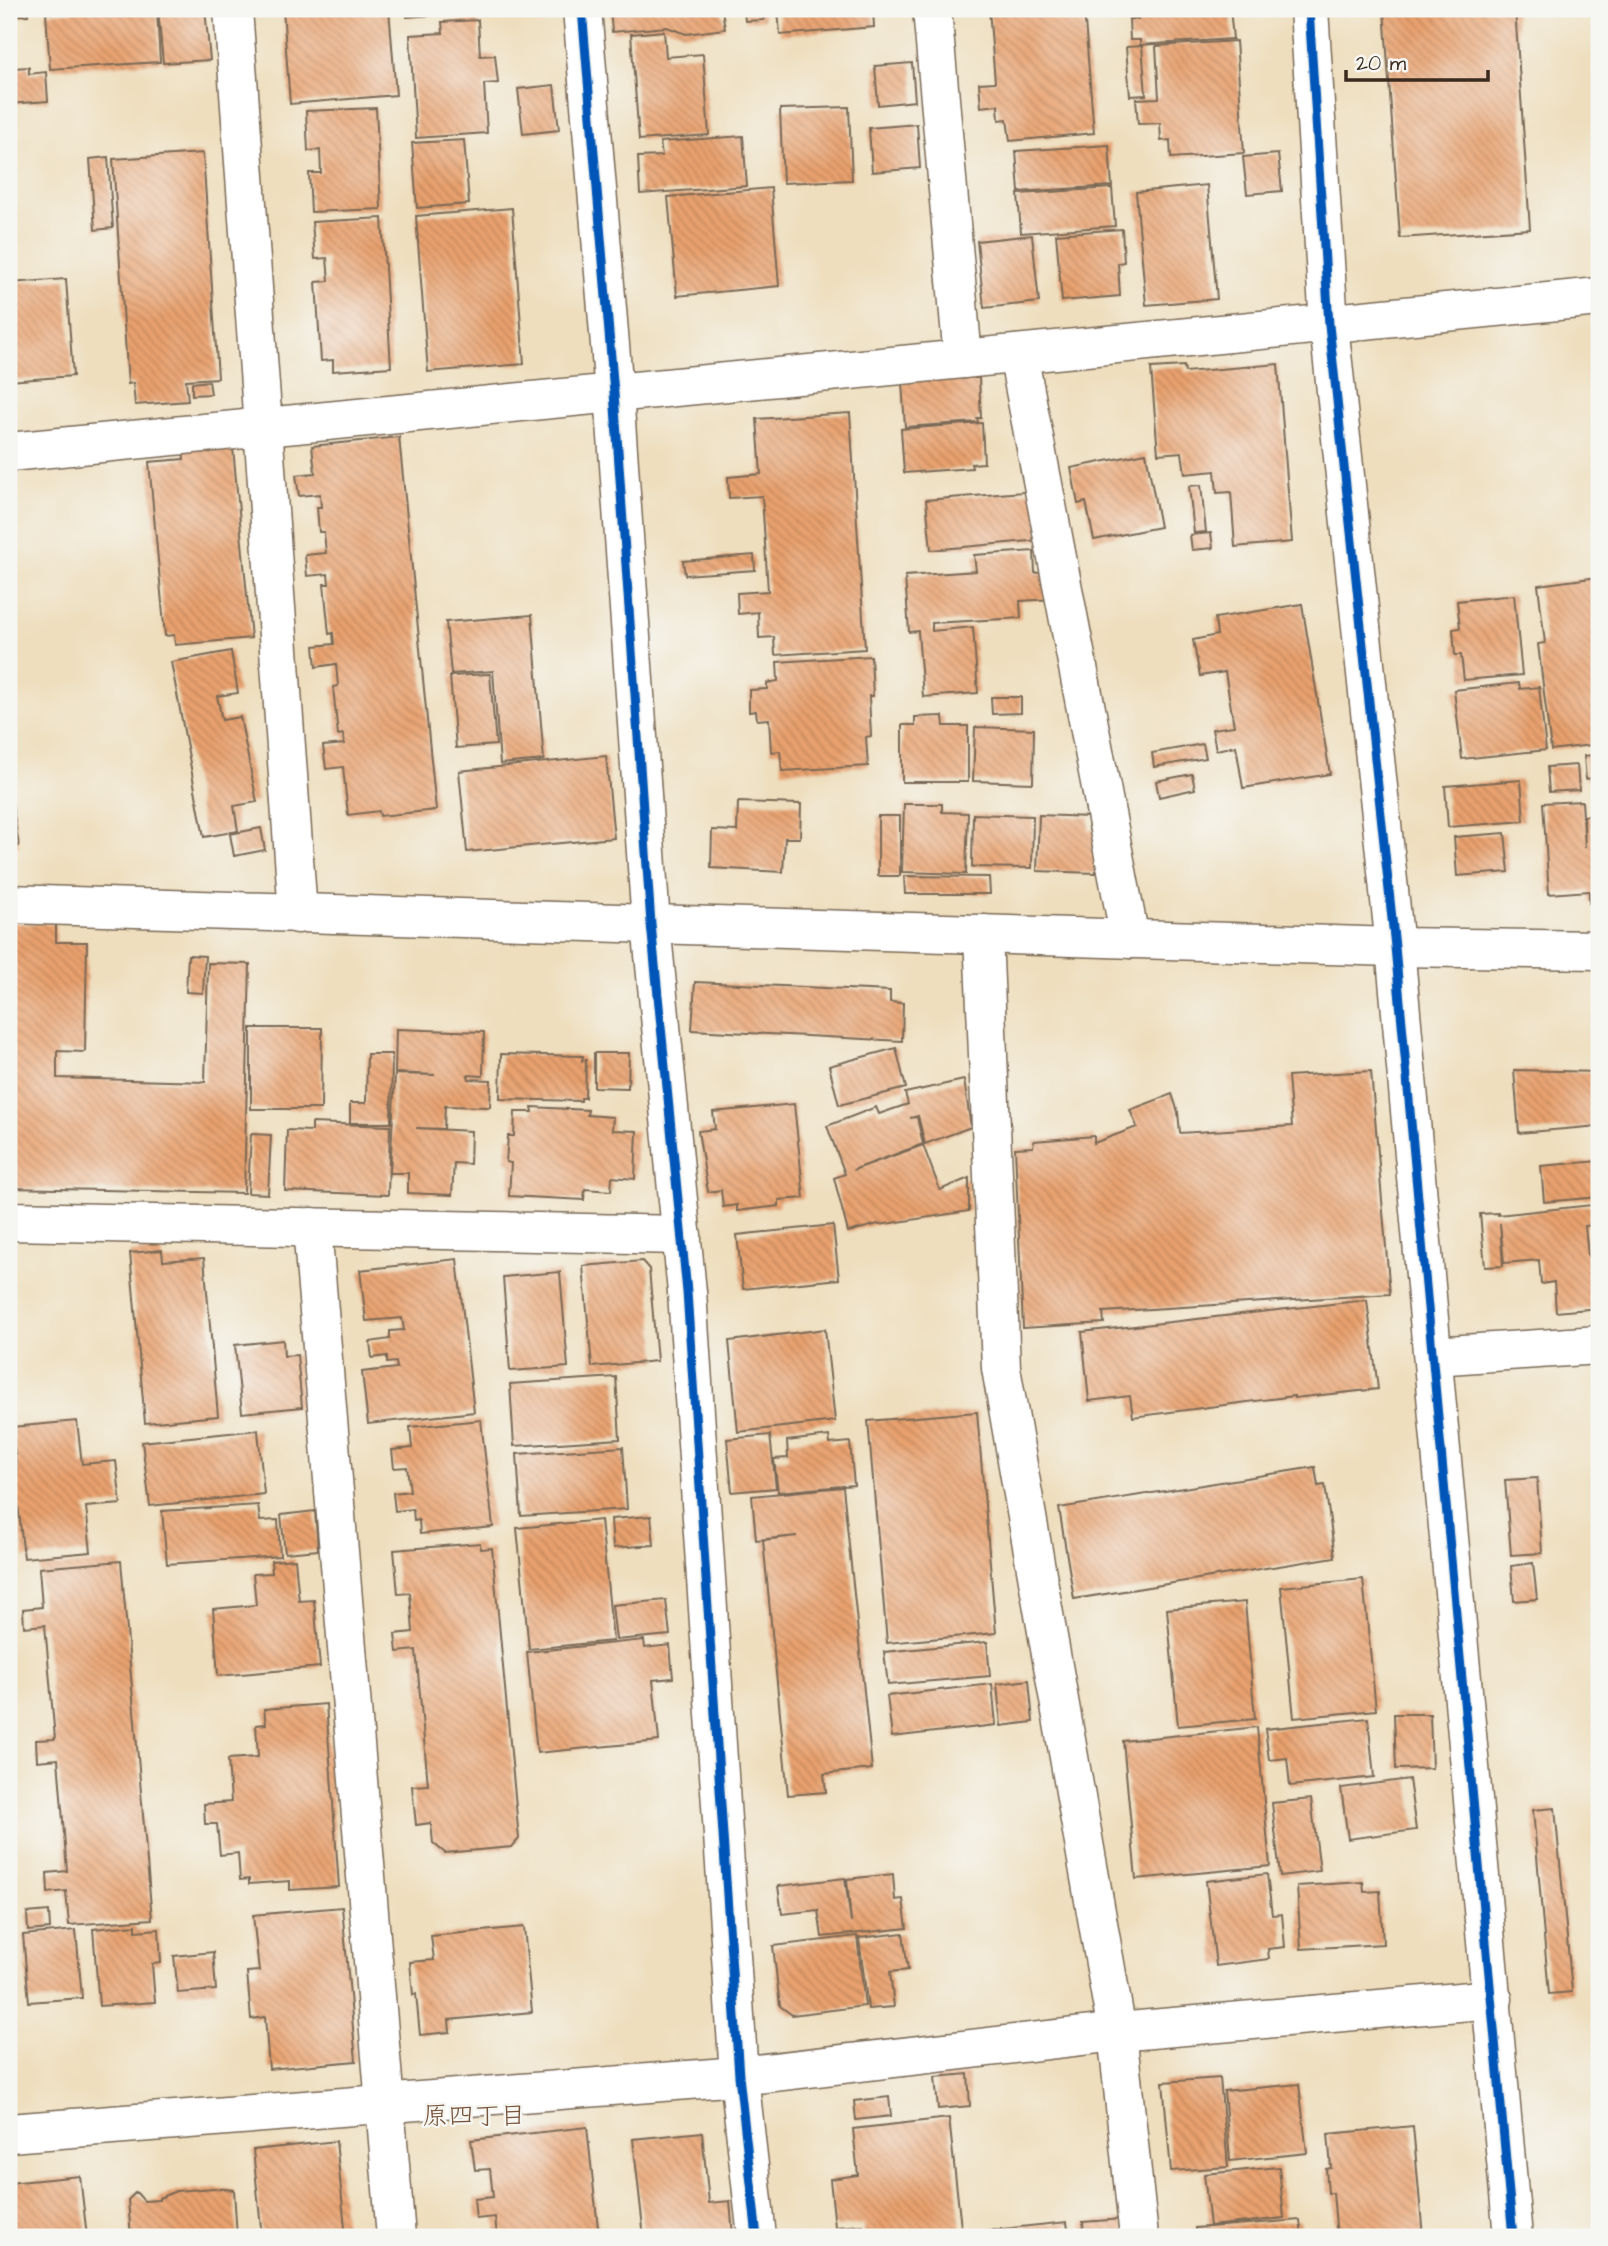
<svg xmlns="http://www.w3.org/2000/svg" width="1608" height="2246" viewBox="0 0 1608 2246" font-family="'Architects Daughter','Klee One',sans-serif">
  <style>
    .building { fill: url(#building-back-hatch) }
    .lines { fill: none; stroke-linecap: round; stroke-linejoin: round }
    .minor-casing { stroke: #7a6956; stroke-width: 41 }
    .tertiary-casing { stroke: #7a6956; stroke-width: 41 }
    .minor { stroke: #fff; stroke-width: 38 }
    .tertiary { stroke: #fff; stroke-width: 38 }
    .cycleway-casing { stroke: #f6f6f2; stroke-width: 13 }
    .cycleway { stroke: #0057b8; stroke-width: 9 }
    .labels { text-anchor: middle; stroke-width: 5; stroke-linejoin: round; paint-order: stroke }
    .neighbourhood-label { font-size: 26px; fill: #78543a; stroke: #f6f6f2 }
  </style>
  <defs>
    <pattern id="building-back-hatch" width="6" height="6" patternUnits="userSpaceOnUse" patternTransform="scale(1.75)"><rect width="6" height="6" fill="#e9a16e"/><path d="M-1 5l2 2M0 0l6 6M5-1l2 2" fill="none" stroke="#be835a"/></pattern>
  </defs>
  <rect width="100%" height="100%" fill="#f6f6f2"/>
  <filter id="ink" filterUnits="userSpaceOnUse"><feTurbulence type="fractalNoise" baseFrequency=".0143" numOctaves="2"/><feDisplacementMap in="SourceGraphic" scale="14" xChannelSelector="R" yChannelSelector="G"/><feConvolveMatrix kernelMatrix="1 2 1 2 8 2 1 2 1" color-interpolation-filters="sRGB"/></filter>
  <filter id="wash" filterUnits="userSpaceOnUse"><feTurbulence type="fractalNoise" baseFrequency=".00686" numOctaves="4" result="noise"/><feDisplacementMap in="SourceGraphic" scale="28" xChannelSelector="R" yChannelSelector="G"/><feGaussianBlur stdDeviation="1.57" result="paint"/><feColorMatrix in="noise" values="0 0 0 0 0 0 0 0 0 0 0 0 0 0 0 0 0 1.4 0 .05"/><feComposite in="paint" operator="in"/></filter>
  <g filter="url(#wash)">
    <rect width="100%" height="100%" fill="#eedebd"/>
    <g id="blocks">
      <g class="building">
        <path d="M9 9H27L28 15 9 16Z"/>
        <path d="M112 9H157L160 62 50 69 46 13Z"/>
        <path d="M158 9H205L210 60 163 63Z"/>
        <path d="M283 9H389L396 95 290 104Z"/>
        <path d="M407 9H486L487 11 407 17Z"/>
        <path d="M610 9H722L725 29 686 34 667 27 612 32Z"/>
        <path d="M744 9H763L764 20 745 21Z"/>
        <path d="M778 9H873L874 27 780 35Z"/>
        <path d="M989 9H1084L1094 133 1010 141 1007 119 999 120 998 105 981 107 979 83 995 82Z"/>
        <path d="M1180 9H1230L1233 39 1140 45V40H1130L1129 19H1138L1137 11Z"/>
        <path d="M1384 9H1515L1530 229 1400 238Z"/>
        <path d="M478 20 480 56 495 55 498 83 484 84 487 133 416 138 410 35 443 33 442 22Z"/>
        <path d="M664 31 666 57 703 54 709 135 639 140 631 34Z"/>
        <path d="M1236 41 1244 153 1171 158 1170 140 1161 141 1160 123 1138 124 1136 99 1159 98 1156 46Z"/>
        <path d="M1142 46 1146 95 1130 96 1126 47Z"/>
        <path d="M912 63 915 101 878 105 875 66Z"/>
        <path d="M29 67V74L46 72 48 101 9 104V77L14 76 13 68Z"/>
        <path d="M554 85 559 130 523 134 518 89Z"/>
        <path d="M849 107 852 180 783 183 780 109Z"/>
        <path d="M376 108 381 209 311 212 309 173H321L320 150 308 151 306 111Z"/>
        <path d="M917 124 920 168 872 172 869 128Z"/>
        <path d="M743 136 747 186 640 194 638 157 662 156 660 142Z"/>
        <path d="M464 140 469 204 417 208 412 143Z"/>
        <path d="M1109 145 1112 186 1019 192 1016 151Z"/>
        <path d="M203 153 218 378 186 380 188 401 135 405 133 383 128 384 113 159Z"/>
        <path d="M1278 154 1282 191 1247 194 1243 157Z"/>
        <path d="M108 157 113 228 95 230 90 159Z"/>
        <path d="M1207 185 1217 299 1146 305 1136 192Z"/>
        <path d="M771 188 779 286 677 296 668 197Z"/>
        <path d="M1112 188 1115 226 1021 233 1018 194Z"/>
        <path d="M512 208 524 364 428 372 416 216Z"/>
        <path d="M382 218 391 367 333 371V360L321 361 316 282 329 281 327 258 315 259 312 222Z"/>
        <path d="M1122 229 1124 262 1118 263 1120 296 1062 301 1056 234Z"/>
        <path d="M1032 235 1039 302 984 308 977 241Z"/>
        <path d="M66 279 73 376 9 381V283Z"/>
        <path d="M1278 364 1292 542 1235 547 1231 492 1217 493 1215 471 1185 474 1182 452 1158 454 1151 368 1184 366 1185 372Z"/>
        <path d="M974 374 975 378H979L981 418H977L978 422 905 427 902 382Z"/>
        <path d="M209 381 211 394 192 395V383Z"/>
        <path d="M850 413 865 649 775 655 774 637 759 638 758 612 738 614 737 593 768 591 762 496 729 498 728 477 761 474 757 419Z"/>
        <path d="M982 423 984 463 971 464 972 468 904 473 901 429Z"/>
        <path d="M399 437 436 810 380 816 379 811 348 815 343 767 326 769 323 746 344 744 343 734 338 735 333 687 338 686 336 664 316 667 314 646 334 644 333 633 329 634 324 584H329L328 574 307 576 305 555 326 553 324 532H319L317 507H321L320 494 299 496 296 475 315 473 312 446Z"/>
        <path d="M183 447 233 448 251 638 175 645 174 635 165 636 149 462 184 459Z"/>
        <path d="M1146 453 1160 527 1094 540 1086 502 1078 504 1071 468Z"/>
        <path d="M1201 485 1206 532 1194 533 1189 486Z"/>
        <path d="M1036 491 1040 540 931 550 926 500Z"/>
        <path d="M1211 533 1213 548 1192 550 1190 535Z"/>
        <path d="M1034 551 1035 573 1052 572 1054 599 1020 601 1021 618 932 623V631L973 627 978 693 923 697 918 631 909 632 905 576 976 571 974 555Z"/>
        <path d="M754 555 755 570 685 575 683 561Z"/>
        <path d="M1599 577V744L1551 750 1538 644 1545 643 1538 585Z"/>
        <path d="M1514 595 1522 675 1464 680 1461 655H1455L1453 629 1460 628 1457 601Z"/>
        <path d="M1302 604 1330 774 1243 788 1236 746 1216 750 1212 729 1234 726 1225 672 1200 676 1193 640 1217 635 1215 618Z"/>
        <path d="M532 615 544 760 500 764 493 671 451 674 446 622Z"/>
        <path d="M231 651 238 693 217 696 222 720 240 717 257 802 234 806 238 831 204 837 171 662Z"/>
        <path d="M871 656 873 696H869L871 736 866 737 868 766 782 771 780 751 771 752 769 719 757 720 756 711 749 712V690L767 689V683L778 681 777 662Z"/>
        <path d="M490 674 496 745 456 748 450 676Z"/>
        <path d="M1519 683 1520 689 1539 687 1546 750 1462 759 1454 690Z"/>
        <path d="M991 697H1021V713L992 714Z"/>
        <path d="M943 716 944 726H968V782H902V725H915V717Z"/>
        <path d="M975 727 1034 729 1033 783 973 781Z"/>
        <path d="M1203 744 1206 758 1154 767 1152 753Z"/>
        <path d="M1599 754V777L1586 779 1584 756Z"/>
        <path d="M606 756 614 838 467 852 459 771Z"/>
        <path d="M1577 765 1579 790 1549 792 1547 767Z"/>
        <path d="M1192 774 1195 789 1159 797 1156 781Z"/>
        <path d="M1521 780 1524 821 1448 827 1445 786Z"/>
        <path d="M9 783 19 846 9 848Z"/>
        <path d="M1582 801 1585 848 1584 816 1599 815V902L1589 903V891L1549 894 1543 803Z"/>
        <path d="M738 802 801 804 800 838H785L783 872 711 868 712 830 737 831Z"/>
        <path d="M904 804H942V812L968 813 966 874 902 872Z"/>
        <path d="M973 814 1033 816 1032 868 972 867Z"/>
        <path d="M1039 815 1089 817V830H1097L1096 873 1037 871Z"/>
        <rect x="878" y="816" width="22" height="60"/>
        <path d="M261 828 265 850 234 856 230 834Z"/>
        <path d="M1505 833 1509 872 1457 876 1454 837Z"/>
        <path d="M904 876 989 877 990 894H905Z"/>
        <path d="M9 923 56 924V942H87L85 1052 57 1051V1078L205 1082 208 963 250 964 244 1193 9 1188Z"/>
        <path d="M188 955 205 956 203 993 186 992Z"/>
        <path d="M695 982 890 991V1002L903 1003 902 1041 692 1030Z"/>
        <path d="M251 1028H322L321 1109H251Z"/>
        <path d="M396 1029 484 1032 483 1076 468 1075 469 1079 491 1080 490 1107 445 1106 444 1129 416 1128 471 1131 470 1164 454 1163 452 1195 408 1193V1173H390L395 1074 435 1075 395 1073Z"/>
        <path d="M896 1048 906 1088 839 1105 829 1066Z"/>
        <path d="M594 1053H629L628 1088 594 1087Z"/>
        <path d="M367 1054H392L391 1123H350V1103H366Z"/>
        <path d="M501 1054 583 1056 582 1061 586 1060 585 1098H581V1101L500 1099Z"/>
        <path d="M1514 1070 1599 1072V1126L1519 1133Z"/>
        <path d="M1371 1071 1390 1294 1103 1312 1104 1323 1023 1328 1015 1148 1033 1147 1034 1141 1094 1136V1143L1137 1127 1130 1110 1172 1094 1178 1112 1180 1133 1292 1126 1288 1076Z"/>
        <path d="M964 1080 971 1127 925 1144 918 1116 910 1118 917 1117 923 1144 853 1170 923 1145 940 1190 969 1178V1211L879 1225 878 1224 848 1232 834 1178 845 1174 827 1126 876 1107 879 1114 908 1104 905 1093Z"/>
        <path d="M794 1104 804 1198 779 1200V1206L737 1211V1205L723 1207 721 1190 708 1192 698 1131 715 1129 713 1112Z"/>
        <path d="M532 1107 588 1110 587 1115 613 1117 612 1130 637 1131 635 1179 612 1177 611 1191 585 1189 584 1200 509 1196 511 1163 506 1162 508 1136H514L515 1112H533Z"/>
        <path d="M312 1123 390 1126 388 1195 285 1191 287 1130 312 1131Z"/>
        <path d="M251 1134 271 1135 268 1194 248 1193Z"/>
        <path d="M1599 1161V1197L1544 1202 1541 1166Z"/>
        <path d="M1592 1205 1594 1225 1585 1226 1588 1256 1596 1255 1599 1308 1556 1312 1554 1282 1541 1284 1539 1260 1504 1263 1500 1223 1503 1266 1485 1267 1480 1214 1498 1213V1215Z"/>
        <path d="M833 1225 839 1279 743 1289 737 1235Z"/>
        <path d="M162 1250 163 1261 204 1258 218 1416 145 1423 130 1253Z"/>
        <path d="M457 1259 474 1412 368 1424 362 1372 397 1368 396 1362 387 1363V1356L372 1358 370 1342 390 1339V1331L404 1330 402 1318 366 1321 360 1270Z"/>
        <path d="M642 1261 649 1269 657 1361 592 1367 583 1266Z"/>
        <path d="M560 1272 568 1367 510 1371 503 1277Z"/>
        <path d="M1367 1300 1378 1389 1294 1398V1396L1133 1417 1130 1396 1089 1401 1082 1332Z"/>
        <path d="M825 1329 835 1421 738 1432 729 1341Z"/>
        <path d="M283 1340 284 1356 297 1355 302 1407 242 1413 235 1345Z"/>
        <path d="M616 1377 620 1439 514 1446 510 1384Z"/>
        <path d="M977 1412 996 1633 887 1643 868 1421Z"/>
        <path d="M481 1420 493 1527 420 1534 419 1520 414 1521 413 1509 395 1511 393 1493 410 1491 407 1467 394 1468 392 1450 412 1448 410 1427Z"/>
        <path d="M77 1421 82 1464 116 1461 121 1504 86 1507 91 1552 24 1558 18 1504 9 1493 17 1474 12 1427Z"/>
        <path d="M258 1430 264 1494 150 1506 142 1442Z"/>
        <path d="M770 1435 776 1488 732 1492 727 1439Z"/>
        <path d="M829 1436 830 1444 850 1442 854 1485 778 1492 774 1459 788 1458 787 1441Z"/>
        <path d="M623 1447 627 1509 521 1516 517 1454Z"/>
        <path d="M1315 1467 1318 1486 1325 1485 1335 1557 1074 1599 1059 1508Z"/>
        <path d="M1537 1478 1542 1553 1511 1555 1505 1480Z"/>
        <path d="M843 1487 872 1769 824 1774 826 1792 788 1795 763 1540 797 1536 756 1540 752 1496Z"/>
        <path d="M258 1505 260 1521 278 1520 280 1556 167 1564 162 1511Z"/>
        <path d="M315 1511 318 1550 285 1553 281 1515Z"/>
        <path d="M651 1516 654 1545 613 1548 611 1519Z"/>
        <path d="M601 1520 613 1641 529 1649 517 1528Z"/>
        <path d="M480 1543 481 1549 492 1548 519 1839 512 1847 445 1853 433 1843 431 1823 416 1825 412 1786 428 1785 416 1650 397 1652 395 1634 413 1632 410 1593 398 1594 394 1550Z"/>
        <path d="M295 1559 299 1601 314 1600 320 1667 218 1676 213 1609 256 1605 253 1574 272 1573 271 1561Z"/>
        <path d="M121 1561 152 1919 69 1925 66 1891 48 1893 47 1873 67 1871 58 1759 37 1761 36 1740 55 1739 45 1625 24 1627 23 1609 42 1607 39 1568Z"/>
        <path d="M1533 1563 1537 1599 1514 1601 1511 1566Z"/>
        <path d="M1363 1579 1376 1710 1294 1718 1281 1587Z"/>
        <path d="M666 1600 670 1635 616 1640 612 1605Z"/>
        <path d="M1245 1602 1255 1719 1178 1726 1167 1609Z"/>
        <path d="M644 1640 645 1648 670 1645 673 1678 653 1680 659 1741 537 1753 527 1652Z"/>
        <path d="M987 1642 990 1676 888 1685 884 1652Z"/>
        <path d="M1029 1680 1033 1722 1001 1726 997 1684Z"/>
        <path d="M992 1684 996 1725 892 1737 887 1696Z"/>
        <path d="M326 1704 339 1887 290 1890V1881L249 1884V1879L240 1880 238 1853 220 1855 217 1824H205L204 1804 231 1802 228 1759 258 1757 256 1725 266 1724 264 1709Z"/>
        <path d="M1394 1714H1430L1432 1768 1396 1769Z"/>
        <path d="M1368 1718 1374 1777 1290 1786 1287 1758 1269 1760 1265 1729Z"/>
        <path d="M1257 1727 1270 1866 1136 1879 1123 1741Z"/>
        <path d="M1409 1779 1416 1830 1348 1839 1341 1788Z"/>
        <path d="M1311 1799 1320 1871 1280 1876 1272 1803Z"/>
        <path d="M1555 1808 1572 1992 1549 1994 1533 1810Z"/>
        <path d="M893 1874 895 1900 903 1899 907 1928 822 1937 818 1910 782 1914 778 1886 845 1878 851 1922 847 1879Z"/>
        <path d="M1267 1874 1272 1915 1282 1914 1285 1947 1268 1949 1269 1959 1216 1966 1206 1881Z"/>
        <path d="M1363 1882 1364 1892 1380 1891 1383 1944 1301 1949 1297 1886Z"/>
        <path d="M342 1907 356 2061 269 2069 265 2017 251 2019 247 1972 259 1971 253 1915Z"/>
        <path d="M49 1911 50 1929 28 1931 27 1913Z"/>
        <path d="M136 1925V1931L159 1929 161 1963 152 1964 155 2002 99 2006 93 1929Z"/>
        <path d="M524 1927 532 2012 449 2020 450 2032 420 2035 416 1994 413 1995 410 1962 434 1960 431 1936Z"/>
        <path d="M76 1930 82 1998 29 2002 23 1935Z"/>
        <path d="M903 1933 908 1970 890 1972 894 2007 868 2009 859 1938Z"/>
        <path d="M857 1936 865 2006 792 2015 780 2006 773 1946Z"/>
        <path d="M213 1952 216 1990 178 1993 174 1956Z"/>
        <path d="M968 2074 970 2106 938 2109 935 2077Z"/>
        <path d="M1220 2078 1228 2167 1171 2171 1163 2082Z"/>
        <path d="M1299 2084 1307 2153 1230 2161 1224 2091Z"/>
        <path d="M889 2097 891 2116 856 2120 854 2101Z"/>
        <path d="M949 2118 962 2237H864L863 2225 835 2227 830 2179 858 2175 853 2129Z"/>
        <path d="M1413 2126 1423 2237H1337L1333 2193H1328L1326 2169 1331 2168 1328 2134Z"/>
        <path d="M587 2127 599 2237H497L495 2217 476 2219 474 2199 493 2197 490 2169 475 2170 471 2140Z"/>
        <path d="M702 2132 709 2203 730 2201 733 2236 644 2237 633 2139Z"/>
        <path d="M336 2141 346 2237H262L253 2150Z"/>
        <path d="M1279 2167 1284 2218 1210 2226 1204 2174Z"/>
        <path d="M80 2176 87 2237H9V2183Z"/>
        <path d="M214 2188 234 2190 237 2237H131L128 2200 136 2192 144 2201 159 2200V2198L176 2191Z"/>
        <path d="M1123 2219 1125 2237H1084L1083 2222Z"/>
        <path d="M1300 2220 1302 2237H1196L1195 2228Z"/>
        <path d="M1067 2222 1069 2237H984L983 2231Z"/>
      </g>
    </g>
  </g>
  <g filter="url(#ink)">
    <use href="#blocks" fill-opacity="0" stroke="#7a6956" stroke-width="2"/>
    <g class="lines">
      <g class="minor-casing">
        <g id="minor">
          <path d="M233 9 298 914"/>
          <path d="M582 9 614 393 651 924 687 1292 739 2076 757 2237"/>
          <path d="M932 9 963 359"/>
          <path d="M1018 354 1130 939"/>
          <path d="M9 452 1599 297"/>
          <path d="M9 904 1395 947 1599 950"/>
          <path d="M983 934 1001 1368 1117 2032 1139 2237"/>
          <path d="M9 1221 682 1235"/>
          <path d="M312 1227 396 2237"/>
          <path d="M1433 1356 1599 1345"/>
          <path d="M9 2133 739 2076 1117 2032 1493 1999"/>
        </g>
      </g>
      <g class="tertiary-casing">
        <path id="tertiary" d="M1309 9 1329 325 1395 947 1513 2237"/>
      </g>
      <use href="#minor" class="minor"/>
      <use href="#tertiary" class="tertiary"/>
      <g class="cycleway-casing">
        <g id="cycleway">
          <path d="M582 9 614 393 651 924 687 1292 739 2076 757 2237"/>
          <path d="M1309 9 1329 325 1395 947 1513 2237"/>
        </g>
      </g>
      <use href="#cycleway" class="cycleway"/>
    </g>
  </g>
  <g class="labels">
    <g class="neighbourhood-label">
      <text x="474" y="2124">原四丁目</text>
    </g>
  </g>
  <rect width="1608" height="2246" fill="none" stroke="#f6f6f2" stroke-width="35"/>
  <path d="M1346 70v10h142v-10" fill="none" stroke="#3b2a1e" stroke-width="3.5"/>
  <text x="1356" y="70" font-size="21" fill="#3b2a1e" stroke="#f6f6f2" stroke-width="5" paint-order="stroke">20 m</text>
</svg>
